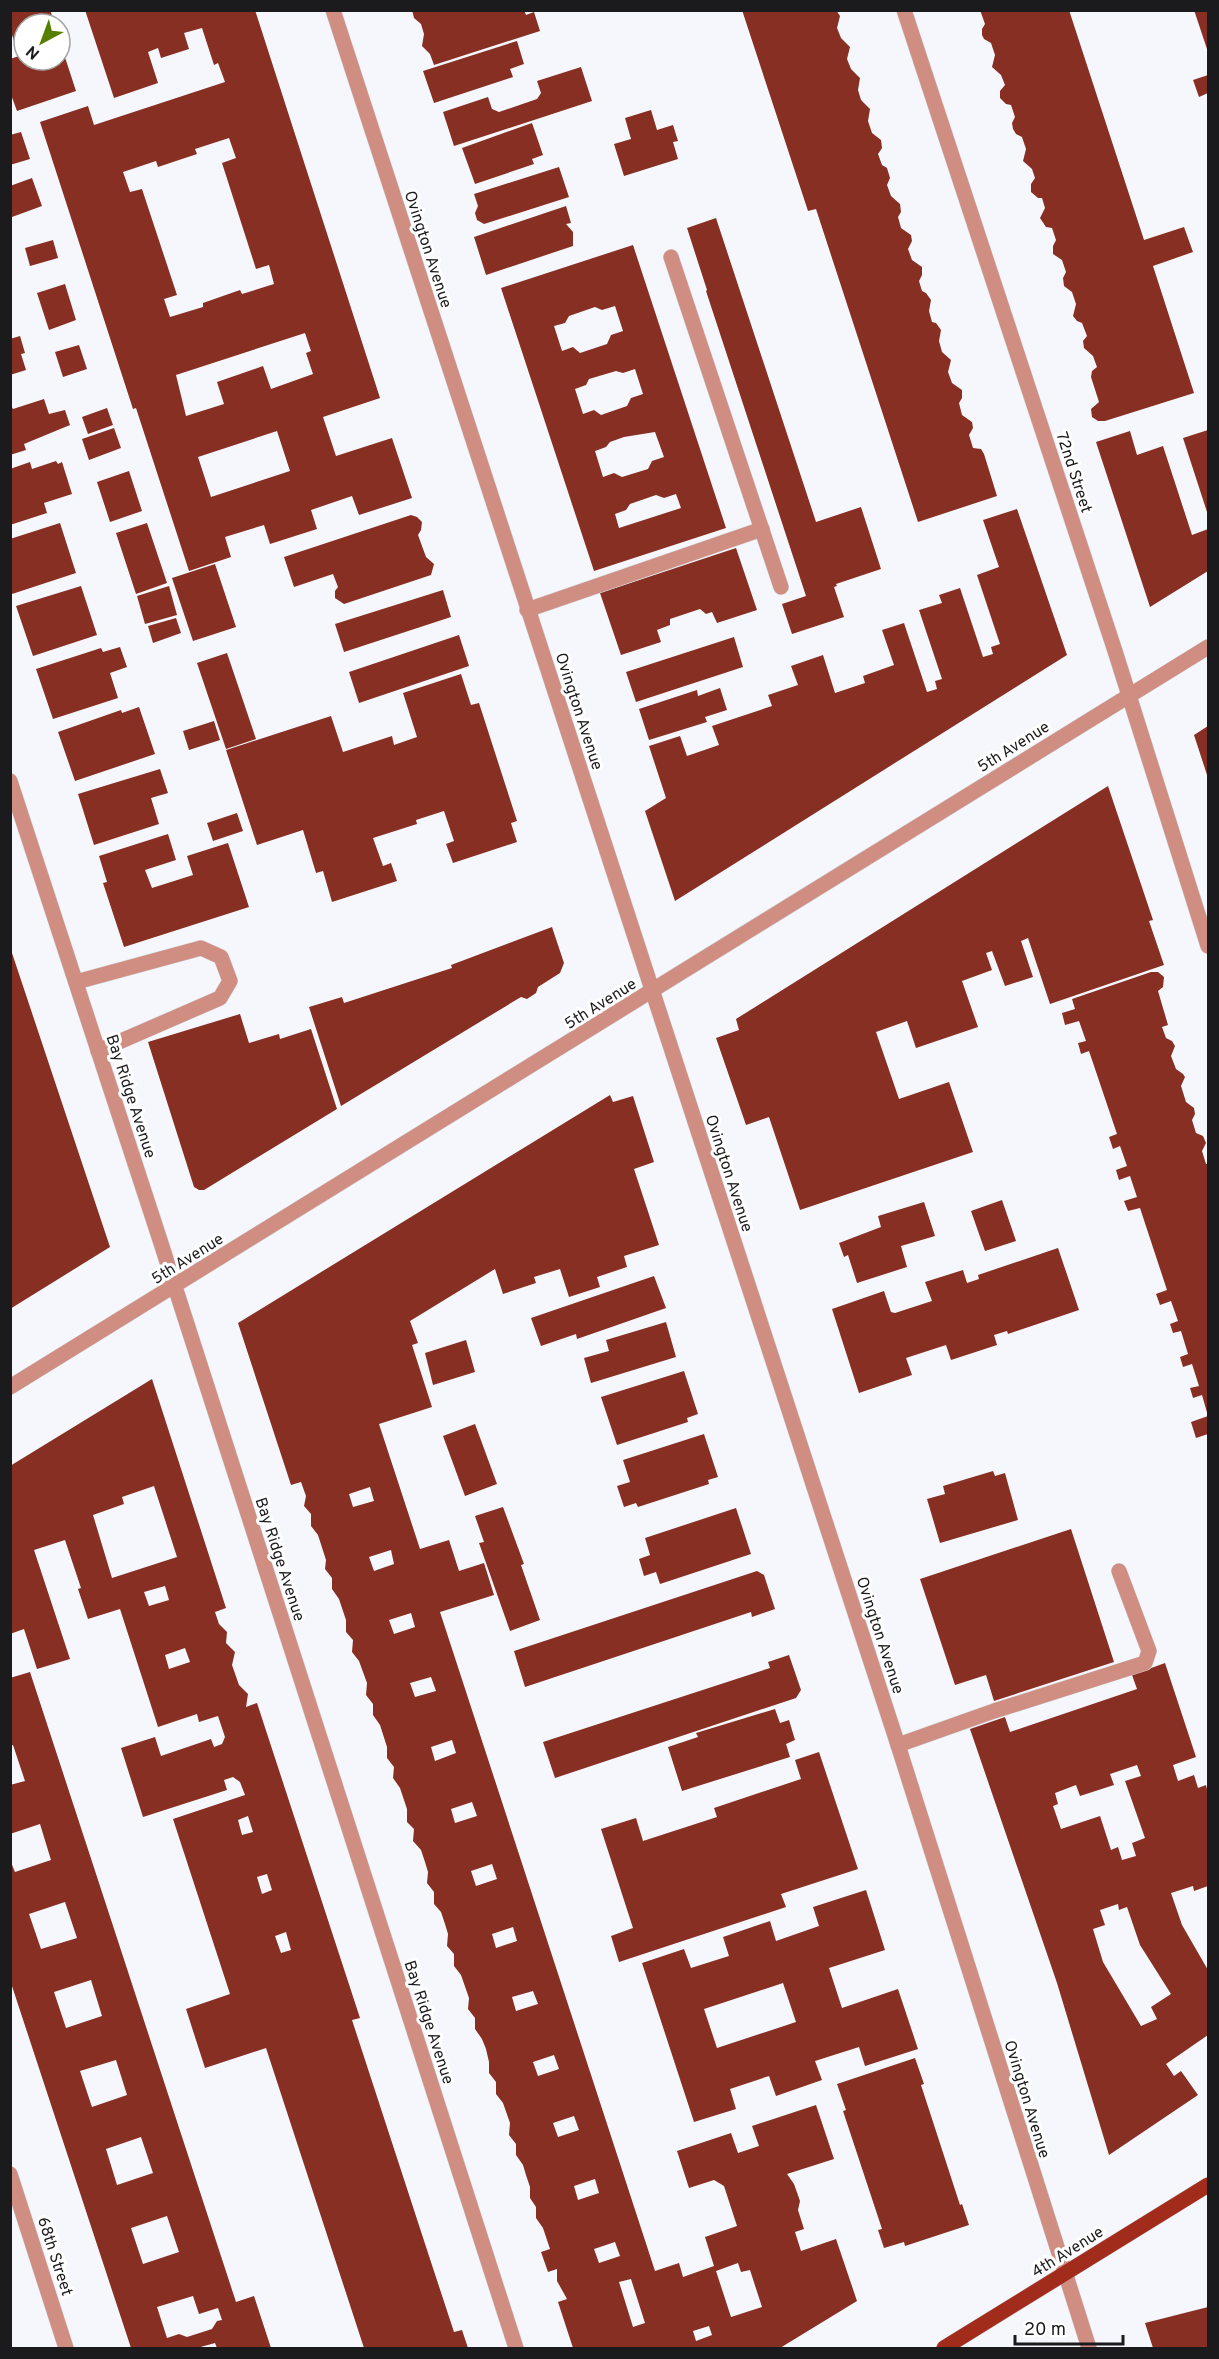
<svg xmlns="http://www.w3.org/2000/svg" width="1219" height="2359" viewBox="0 0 1219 2359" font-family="Overpass,sans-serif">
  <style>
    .building { fill: #872f23; fill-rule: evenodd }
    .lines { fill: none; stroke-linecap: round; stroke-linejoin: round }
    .minor-casing { stroke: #d3d4d8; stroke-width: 16 }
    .major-casing { stroke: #d3d4d8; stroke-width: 16 }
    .minor { stroke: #d08e82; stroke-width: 15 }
    .major { stroke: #a12c1c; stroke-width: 15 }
    .labels { text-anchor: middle; stroke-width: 6; stroke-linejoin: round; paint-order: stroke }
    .street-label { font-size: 16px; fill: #1b1b1d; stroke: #fff }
  </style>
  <rect width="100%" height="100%" fill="#f6f7fc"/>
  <g class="building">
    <path d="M10 10H50L55 24H24V60H60V42L76 91 17 111 10 92V59L19 56 10 29Z"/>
    <path d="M85 10H255L380 398 323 417 336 456 392 438 412 498 359 515 352 496 311 510 317 529 270 544 264 525 225 537 231 557 189 571 136 408 133 409 40 122 88 106 94 125 225 82 218 63 214 65 202 28 184 33 189 49 161 58 158 48 148 52 158 83 114 98ZM229 138 236 158 222 163 256 269 269 265 274 284 242 294 240 290 203 303V307L170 317 164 299 177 295 142 189 130 192 123 172 156 161 158 167 197 154 195 149ZM305 333 311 351 306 353 313 374 271 389 263 366 217 382 224 404 186 416 176 375ZM277 431 290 471 211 497 198 457Z"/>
    <path d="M412 10H524L526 15 534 12 540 31 434 65 430 54 422 46 424 34 421 24 414 18Z"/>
    <path d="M742 10H836L840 16 837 28 841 38 850 47 847 59 851 69 860 78 858 90 861 100 870 109 868 121 872 133 881 140 882 148 878 154 882 165 887 168 890 178 887 185 891 196 900 204 901 212 898 217 901 228 911 235 912 241 908 249 912 260 922 267V275L919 281 922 291 926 293 931 300 929 311 932 322 936 323 941 330 939 341 942 352 951 360 948 372 952 383 962 390V398L959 403 962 415 972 422 973 428 969 435 973 448 981 449 984 454 997 496 918 522 816 209 808 211Z"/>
    <path d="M980 10H1069L1144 240 1184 227 1193 252 1153 266 1194 393 1105 421H1098L1092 417 1091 409 1099 402 1091 377 1092 371 1097 367 1093 356 1084 348 1083 341 1087 336 1082 323 1077 321 1073 316 1076 304 1072 292 1064 286 1063 278 1066 272 1062 260 1053 254V246L1056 240 1052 228 1046 227 1040 218 1045 208 1042 198H1038L1031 192V184L1035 178 1032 169 1023 161 1026 149 1022 137 1016 134 1013 129 1012 123 1015 117 1011 105 1006 104 1000 98V91L1005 85 1001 75 992 67 995 55 991 43 984 39 982 35V29L985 24Z"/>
    <path d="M1194 10H1208V52Z"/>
    <path d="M517 41 524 64 510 69 513 77 434 103 423 71Z"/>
    <path d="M581 67 592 101 454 146 443 112 488 97 492 109 499 112 537 99 541 93 537 81Z"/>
    <path d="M1208 75V93L1199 97 1193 80Z"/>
    <path d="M651 110 657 130 673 125 678 141 673 142 678 159 624 176 614 144 631 139 625 118Z"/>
    <path d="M532 123 543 155 532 159 534 164 475 184 462 148Z"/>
    <path d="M21 132 30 159 10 165V135Z"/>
    <path d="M559 167 569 197 484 224 477 220 475 213 478 206 474 194Z"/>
    <path d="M32 178 42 206 12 217 10 186Z"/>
    <path d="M566 206 571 223 566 224 573 232V246L486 275 474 237Z"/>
    <path d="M716 218 816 522 861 507 881 569 836 584 837 586 834 587 844 617 792 634 782 604 806 596 706 291 707 290 687 228Z"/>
    <path d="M53 240 58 258 30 266 25 248Z"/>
    <path d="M633 245 726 528 594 571 501 288ZM615 306 623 331 611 335 607 344 580 353 573 347 562 351 554 326 565 323 569 316 595 307 602 310ZM635 369 643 394 631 398 627 406 601 415 594 410 583 414 575 389 586 385 589 379 616 371 623 373ZM655 432 664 457 652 461 648 469 622 477 614 473 603 477 595 451 606 447 610 442 624 437ZM676 494 681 508 619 528 615 514 626 510 630 504 656 495 664 498Z"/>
    <path d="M65 284 76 320 49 330 37 293Z"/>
    <path d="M20 336 25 353 21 354 26 370 10 375V339Z"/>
    <path d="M79 345 87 369 63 377 55 352Z"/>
    <path d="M44 399 49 414 65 410 70 425 24 444 26 450 10 455V404L13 409Z"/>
    <path d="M107 408 113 425 88 434 82 417Z"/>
    <path d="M114 428 121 448 89 460 82 439Z"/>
    <path d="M1208 430V515L1183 438Z"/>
    <path d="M1130 431 1137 455 1163 446 1192 535 1208 529V571L1150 607 1096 442Z"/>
    <path d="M56 461 58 464 62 462 72 494 44 503 47 513 10 525V469L30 462 32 469Z"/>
    <path d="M129 471 142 511 110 522 97 482Z"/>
    <path d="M1017 509 1067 655 675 901 645 811 666 798 649 746 680 736 687 756 719 745 712 726 772 706 768 695 798 685 791 666 823 655 835 693 865 683 863 676 894 665 882 630 904 623 927 692 937 689 935 681 942 679 919 610 942 603 939 595 960 588 983 657 993 654 991 647 1000 644 977 575 999 567 983 520Z"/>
    <path d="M411 515 417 517 422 522 421 530 418 535 426 557 434 564 431 575 344 604 335 598V591L338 587 333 574 294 587 284 557Z"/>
    <path d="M60 523 76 573 12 594 10 539Z"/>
    <path d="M147 523 167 583 136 594 116 533Z"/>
    <path d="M736 548 757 610 717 623 712 612 706 614 700 609 670 619V625L657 630 661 642 621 655 600 593Z"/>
    <path d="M215 564 236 627 193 641 172 578Z"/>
    <path d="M81 586 97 635 33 656 16 606Z"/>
    <path d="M169 586 177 615 145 624 137 596Z"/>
    <path d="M443 590 451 617 344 652 335 624Z"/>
    <path d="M176 618 181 633 153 643 148 626Z"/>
    <path d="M459 635 469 666 359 703 349 672Z"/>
    <path d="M734 637 743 667 636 702 626 672Z"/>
    <path d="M120 647 127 667 110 673 118 698 53 719 36 669 101 648 103 652Z"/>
    <path d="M227 653 256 739 226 749 197 663Z"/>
    <path d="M461 674 471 705 479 703 517 821 511 823 517 842 453 863 446 844 454 841 444 811 416 820 417 824 373 838 383 866 391 863 397 881 332 902 323 871 316 873 303 830 257 845 226 750 331 716 343 752 392 736 394 745 417 737 403 693Z"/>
    <path d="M720 688 727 710 705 717 707 722 649 740 639 709 697 690 698 696Z"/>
    <path d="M139 707 155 754 75 781 58 732 121 710 122 713Z"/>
    <path d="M214 721 220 740 189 750 183 731Z"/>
    <path d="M1208 726V778L1194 735Z"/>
    <path d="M160 769 168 793 151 798 159 824 94 845 78 794Z"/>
    <path d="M1108 786 1153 920 1149 921 1164 965 1050 1004 1028 938 1021 941 1033 977 1005 986 992 951 986 953 992 970 962 981 978 1027 916 1048 907 1021 876 1032 899 1099 949 1082 973 1152 800 1210 769 1117 746 1125 716 1038 739 1030 736 1019Z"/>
    <path d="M237 813 243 831 213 841 207 823Z"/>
    <path d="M168 834 176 860 145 870 152 888 193 875 187 856 228 843 249 907 124 947 103 883 107 882 99 856Z"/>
    <path d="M552 927 564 963 560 973 538 987 536 993 527 999 521 997 341 1106 309 1007 342 997 344 1003 452 968 451 965Z"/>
    <path d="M10 947 110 1247 10 1309Z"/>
    <path d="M1151 972H1158L1164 977 1163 987 1158 991 1168 1025 1162 1027 1166 1038 1172 1041 1175 1046 1171 1056 1176 1069 1183 1074 1185 1077 1181 1086 1186 1102 1194 1108 1195 1114 1192 1120 1196 1133 1203 1136 1206 1143 1202 1151 1206 1164H1208V1416L1202 1395 1193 1398 1190 1388 1199 1386 1192 1364 1183 1367 1180 1357 1188 1354 1181 1331 1173 1333 1170 1324 1178 1321 1171 1301 1160 1305 1156 1294 1167 1290 1140 1208 1128 1211 1124 1201 1137 1197 1130 1176 1119 1180 1116 1170 1127 1166 1120 1146 1113 1149 1109 1137 1117 1134 1089 1051 1081 1054 1078 1043 1086 1041 1079 1021 1065 1025 1062 1013 1075 1009 1072 999Z"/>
    <path d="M240 1014 249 1043 279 1034 280 1039 311 1029 337 1109 204 1190H199L194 1187 148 1042Z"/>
    <path d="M610 1095 613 1102 633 1096 654 1162 634 1169 659 1245 624 1256 627 1267 597 1277 600 1287 569 1297 560 1269 534 1277 536 1283 503 1294 495 1269 410 1321 418 1343 412 1345 432 1407 379 1424 420 1549 449 1540 459 1571 484 1563 494 1595 440 1612 655 2271 679 2263 683 2277 714 2266 705 2237 737 2226 724 2186 714 2180 689 2188 677 2151 731 2133 738 2153 759 2146 752 2126 816 2105 834 2159 787 2174 794 2184 800 2201 798 2210 804 2229 795 2232 801 2251 836 2239 857 2301 780 2348H573L558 2302 567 2299 557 2281V2269L548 2272 541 2252 550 2249 543 2228 536 2218V2207L530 2198V2187L526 2175 523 2165 516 2155V2144L509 2135 510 2123 503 2103 496 2094V2082L489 2073V2062L486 2049 482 2039 475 2029V2018L468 2009 469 1998 461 1975 454 1966V1954L447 1946 448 1934 445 1924 441 1912 434 1904V1892L427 1883 428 1872 425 1862 421 1850 413 1841 414 1829 407 1822V1809L400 1788 393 1778 394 1767 387 1758V1747L380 1725 373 1715V1704L366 1695 367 1683 359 1661 352 1652 353 1640 346 1632V1620L339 1599 332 1589V1578L325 1569 326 1560 318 1535 311 1526V1514L304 1506 306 1496 301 1482 291 1485 238 1323ZM370 1487 374 1501 353 1507 349 1494ZM391 1550 394 1564 374 1571 369 1557ZM411 1613 415 1627 394 1634 389 1620ZM431 1677 436 1691 415 1697 410 1683ZM452 1740 456 1753 435 1761 431 1747ZM472 1802 477 1816 455 1823 451 1809ZM492 1864 497 1879 476 1886 471 1871ZM513 1927 517 1941 496 1948 492 1934ZM533 1991 538 2004 516 2011 512 1997ZM554 2055 559 2069 538 2076 533 2062ZM574 2116 579 2130 558 2137 553 2123ZM595 2179 599 2193 578 2200 574 2186ZM615 2242 620 2256 599 2263 594 2249ZM738 2263 741 2272 750 2270 762 2307 731 2317 716 2271ZM631 2279 645 2323 633 2327 619 2282ZM709 2326 712 2335 696 2341 693 2331Z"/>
    <path d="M1002 1200 1016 1241 985 1251 971 1211Z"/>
    <path d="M924 1202 935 1236 901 1246 907 1267 857 1283 848 1255 844 1257 839 1243 881 1227 878 1216Z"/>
    <path d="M1058 1248 1079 1310 1008 1334 1007 1331 994 1335 997 1345 951 1360 946 1345 906 1358 912 1375 859 1393 832 1309 884 1291 891 1312 895 1313 932 1301 925 1282 963 1270 967 1283 979 1279 978 1275Z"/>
    <path d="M654 1276 666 1308 577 1339 576 1334 541 1346 531 1318Z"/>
    <path d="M666 1322 676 1357 591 1383 584 1358 609 1351 606 1340Z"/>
    <path d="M466 1340 475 1372 433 1385 425 1353Z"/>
    <path d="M684 1371 698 1414 687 1418 688 1422 617 1445 601 1397Z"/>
    <path d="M152 1379 226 1608 215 1612 219 1624 227 1632 226 1643 235 1652 232 1665 239 1685 248 1694 246 1707 257 1703 360 2018 352 2020 429 2256 454 2332 462 2330 468 2348H364L266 2048 205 2068 186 2009 230 1994 173 1819 245 1795 240 1782 233 1777 224 1780 227 1790 143 1817 121 1748 155 1737 161 1756 211 1739 214 1747 222 1744 225 1737 218 1716 199 1722 197 1714 158 1727 120 1609 88 1619 78 1589 81 1588 65 1540 34 1550 70 1659 37 1669 24 1629 10 1634V1466ZM154 1486 177 1557 112 1578 93 1515 124 1504 122 1497ZM165 1586 169 1600 149 1606 144 1592ZM185 1648 190 1662 169 1669 165 1655ZM248 1816 253 1832 242 1835 238 1820ZM267 1874 272 1890 262 1894 257 1877ZM286 1932 291 1950 281 1953 275 1936Z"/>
    <path d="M1208 1416V1434L1196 1438 1191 1422Z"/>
    <path d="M475 1424 497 1484 465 1496 443 1436Z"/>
    <path d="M704 1434 718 1477 708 1480 709 1484 638 1507 636 1503 624 1507 617 1486 630 1482 623 1460Z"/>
    <path d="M993 1471 995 1476 1005 1473 1018 1520 940 1543 927 1499 945 1494 943 1486Z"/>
    <path d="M503 1507 524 1564 521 1565 540 1620 510 1631 479 1543 484 1542 475 1516Z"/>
    <path d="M736 1508 751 1554 660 1584 656 1572 644 1576 639 1559 650 1555 645 1538Z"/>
    <path d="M1071 1529 1114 1662 994 1701 986 1675 955 1685 920 1579Z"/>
    <path d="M757 1571 764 1575 775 1609 752 1617 751 1612 525 1687 514 1651Z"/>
    <path d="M789 1655 801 1690 796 1698 555 1778 543 1742 770 1668 768 1662Z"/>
    <path d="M1165 1663 1196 1757 1173 1765 1178 1781 1194 1775 1198 1788 1206 1785 1208 1794V1886L1194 1891 1193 1886 1171 1893 1182 1925 1208 1970V2035L1166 2064 1174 2076 1181 2071 1198 2095 1109 2155 1057 1983 970 1729 1005 1717 1010 1732 1137 1689 1132 1675ZM1137 1765 1141 1776 1125 1781 1145 1838 1132 1843 1136 1856 1122 1860 1118 1847 1111 1850 1100 1816 1061 1829 1053 1806 1058 1804 1055 1793 1076 1785 1080 1796 1114 1785 1110 1774ZM1118 1904 1119 1910 1127 1907 1140 1945 1171 1994 1151 2007 1157 2019 1141 2026 1103 1962 1093 1929 1105 1925 1100 1910Z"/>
    <path d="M30 1672 236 2302 254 2296 271 2348H217L215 2343 197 2348H131L10 1980V1860L15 1872 51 1860 40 1824 10 1834V1785L25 1781 13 1745 10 1746V1678ZM65 1902 77 1938 41 1949 29 1914ZM91 1980 102 2016 66 2028 54 1992ZM116 2060 127 2095 92 2107 80 2071ZM141 2137 153 2173 117 2185 106 2149ZM167 2216 179 2252 143 2264 131 2228ZM193 2296 199 2314 218 2308 222 2320 217 2321 212 2329 187 2337 179 2334 167 2338 157 2307Z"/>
    <path d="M775 1709 780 1723 789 1720 795 1740 786 1744 790 1757 682 1791 668 1747 698 1737 696 1733Z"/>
    <path d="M819 1752 858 1869 781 1894 786 1907 619 1962 611 1936 633 1928 601 1829 636 1818 643 1841 717 1817 714 1808 801 1779 795 1760Z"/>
    <path d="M866 1890 885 1950 829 1968 842 2008 898 1989 918 2049 865 2066 859 2047 815 2061 822 2080 776 2096 769 2076 730 2089 736 2109 694 2122 642 1963 684 1949 691 1968 729 1956 723 1937 770 1921 776 1941 819 1926 813 1907ZM783 1983 796 2022 717 2048 704 2009Z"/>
    <path d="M915 2058 924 2084 921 2085 960 2205 962 2204 969 2225 905 2246 904 2242 884 2248 878 2230 882 2229 843 2111 846 2110 837 2084Z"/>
    <path d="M1208 2307V2348H1153L1145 2323Z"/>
  </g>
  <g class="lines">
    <g class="minor-casing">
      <g id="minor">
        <path d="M333 10 898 1745 1089 2348"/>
        <path d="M904 10 1115 651 1208 946"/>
        <path d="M671 257 781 587"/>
        <path d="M527 610 762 529"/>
        <path d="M10 781 159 1237 516 2348"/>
        <path d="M76 982 201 948 221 957 230 981 220 998 98 1051"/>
        <path d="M10 1387 1208 647"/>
        <path d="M898 1745 994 1711 1145 1663 1149 1651 1119 1571"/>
        <path d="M10 2174 66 2348"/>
      </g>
    </g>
    <g class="major-casing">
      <path id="major" d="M944 2348 1208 2185"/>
    </g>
    <use href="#minor" class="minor"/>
    <use href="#major" class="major"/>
  </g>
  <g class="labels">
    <g class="street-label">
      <text transform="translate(429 249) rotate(72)" y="6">Ovington Avenue</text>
      <text transform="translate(1075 472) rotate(72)" y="6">72nd Street</text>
      <text transform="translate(580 711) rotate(72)" y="6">Ovington Avenue</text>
      <text transform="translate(1013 746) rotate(-32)" y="6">5th Avenue</text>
      <text transform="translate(600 1003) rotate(-32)" y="6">5th Avenue</text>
      <text transform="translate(132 1096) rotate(72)" y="6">Bay Ridge Avenue</text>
      <text transform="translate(730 1173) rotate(72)" y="6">Ovington Avenue</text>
      <text transform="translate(187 1258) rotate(-32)" y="6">5th Avenue</text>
      <text transform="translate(281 1559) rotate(72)" y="6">Bay Ridge Avenue</text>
      <text transform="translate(881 1635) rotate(72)" y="6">Ovington Avenue</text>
      <text transform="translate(430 2022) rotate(72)" y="6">Bay Ridge Avenue</text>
      <text transform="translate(1028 2099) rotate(73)" y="6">Ovington Avenue</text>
      <text transform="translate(1067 2251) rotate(-32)" y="6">4th Avenue</text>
      <text transform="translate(56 2256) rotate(72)" y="6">68th Street</text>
    </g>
  </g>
  <rect width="1219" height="2359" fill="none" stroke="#1b1b1d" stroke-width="24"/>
  <g transform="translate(42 42) rotate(221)"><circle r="28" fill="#ffffff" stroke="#a4a4a5" stroke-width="1.5"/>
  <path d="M0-4.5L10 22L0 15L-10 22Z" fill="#567f00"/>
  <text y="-9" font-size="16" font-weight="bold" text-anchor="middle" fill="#1b1b1d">N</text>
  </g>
  <path d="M1015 2335v9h108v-9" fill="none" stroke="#1b1b1d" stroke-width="3"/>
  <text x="1024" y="2335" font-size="18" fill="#1b1b1d" stroke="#ffffff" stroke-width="4.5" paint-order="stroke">20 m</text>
</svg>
